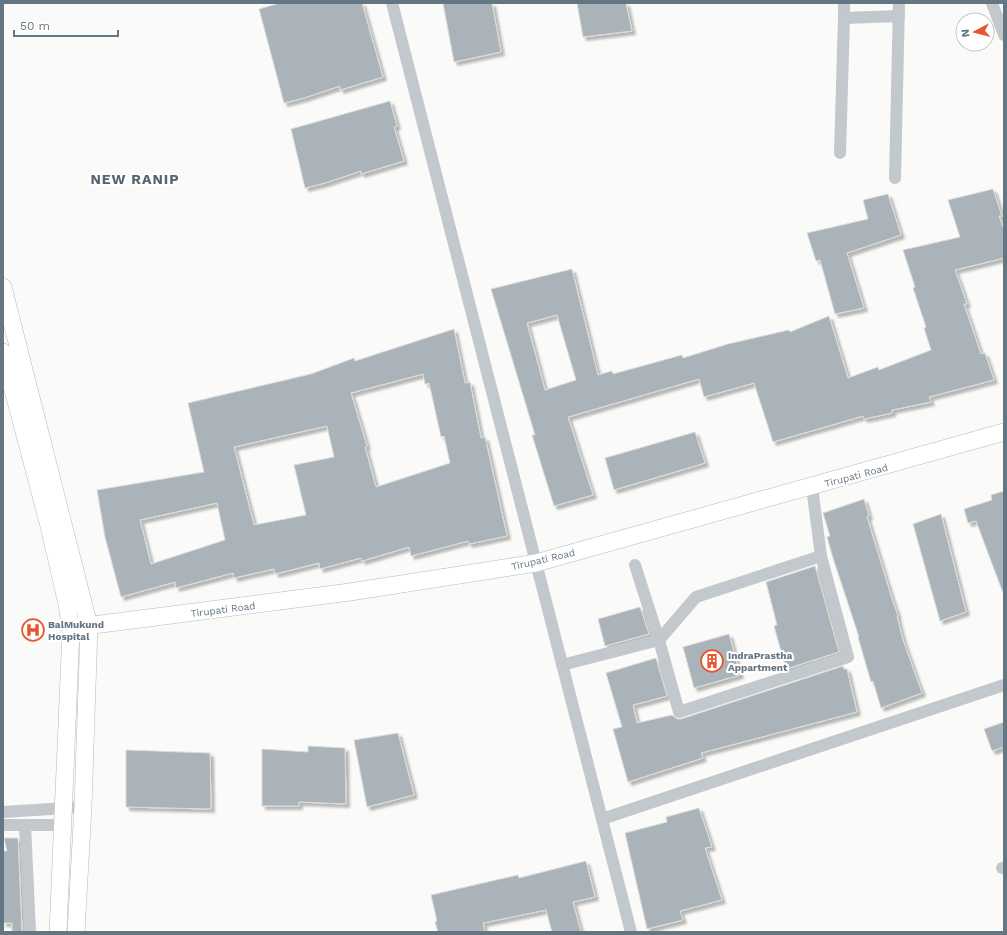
<svg xmlns="http://www.w3.org/2000/svg" width="1007" height="935" viewBox="0 0 1007 935" font-family="'Work Sans',sans-serif">
  <style>
    .building { fill: #aab3b9; stroke: #dcdcda; fill-rule: evenodd; filter: url(#shadow) }
    .lines { fill: none; stroke-linecap: round; stroke-linejoin: round }
    .secondary-casing { stroke: #b3babf; stroke-width: 18 }
    .street { stroke: #c3c8cc; stroke-width: 12 }
    .secondary { stroke: #fff; stroke-width: 17 }
    .labels { text-anchor: middle; stroke-width: 4; stroke-linejoin: round; paint-order: stroke }
    .street-label { font-size: 10px; fill: #657683; stroke: #fff }
    .poi-label { font-size: 10px; font-weight: bold; fill: #657683; stroke: #fff; text-anchor: start }
    .district-label { font-size: 14px; font-weight: bold; letter-spacing: 1px; fill: #57646e; stroke: #fff }
  </style>
  <defs>
    <filter id="shadow"><feDropShadow dx="3.5" dy="3.5" stdDeviation="1" flood-color="#0004"/></filter>
  </defs>
  <rect width="100%" height="100%" fill="#fafaf8"/>
  <g class="building">
    <path d="M280 3H362L383 77 340 90V86L304 98 284 103 259 9Z"/>
    <path d="M443 3H492L501 52 454 62Z"/>
    <path d="M577 3H626L632 31 583 37Z"/>
    <path d="M390 101 397 126 394 127 404 161 361 174V171L325 183 305 188 291 129Z"/>
    <path d="M993 189 1002 216H999L1004 230V258L955 270 967 304H964L981 354 985 353 994 380 929 397 931 402 892 410V413L864 419 863 416 773 442 754 383 704 397 699 379 568 417 593 495 554 506 532 435H535L491 289 572 269 598 375 612 371 613 374 682 355 683 358 728 344 789 330 790 332 829 316 848 378 878 367 879 370 931 350 924 328 926 327 913 288 915 287 903 250 960 237 948 200ZM557 315 576 380 545 390 527 323Z"/>
    <path d="M888 194 901 235 847 253 864 308 835 314 820 260 816 261 807 233 868 219 863 200Z"/>
    <path d="M454 329 465 383 470 382 481 438 485 437 507 536 469 544 468 541 411 556 409 547 362 561 361 558 320 569 319 563 275 574 274 569 234 578 233 573 176 588 175 582 121 597 105 537 97 490 204 472 188 403 311 374 354 358 355 361ZM423 374 425 384 429 383 441 437 444 436 450 463 376 487 365 447 367 446 351 393ZM327 426 334 457 294 465 306 515 254 525 234 447ZM217 503 225 540 151 564 140 520Z"/>
    <path d="M695 432 705 463 614 490 605 458Z"/>
    <path d="M1004 491V593H1003L976 521 968 523 964 509 992 500 991 495Z"/>
    <path d="M864 499 869 516 867 517 892 599 898 616H897L903 640 922 693 881 708 873 681 871 682 858 637H859L833 558 827 537 830 536 823 513Z"/>
    <path d="M941 514 966 612 940 621 913 524Z"/>
    <path d="M815 566 839 652 786 669 774 626 777 625 766 582Z"/>
    <path d="M640 607 649 634 605 646 598 619Z"/>
    <path d="M729 634 740 675 694 688 683 647Z"/>
    <path d="M656 658 667 696 633 705 637 723 672 715 677 719H681L843 666 844 669H847L857 712 701 753 703 758 628 782 613 729 622 727 606 673Z"/>
    <path d="M1004 722V747L992 751 984 729Z"/>
    <path d="M398 733 414 795 367 807 354 740Z"/>
    <path d="M308 746 345 748 346 804 299 802V806H262V749L308 752Z"/>
    <path d="M126 750 210 753 211 809 126 807Z"/>
    <path d="M699 808 712 847 705 848 722 900 680 911 683 920 647 929 625 833 667 822 666 817Z"/>
    <path d="M4 838H18L22 932H12V923H3V851H7Z"/>
    <path d="M586 861 595 897 573 902 581 932H552L546 910 483 923 485 932H438L435 922 437 921 431 895 518 875 519 878Z"/>
  </g>
  <g class="lines">
    <g class="secondary-casing">
      <g id="secondary">
        <path d="M3 287 89 626 83 807 76 932"/>
        <path d="M3 352 49 526 67 604 71 631 58 932"/>
        <path d="M70 628 350 592 536 563 1004 432"/>
      </g>
    </g>
    <g class="street">
      <path d="M392 3 631 932"/>
      <path d="M844 3V18L899 16"/>
      <path d="M992 3 1004 35"/>
      <path d="M840 153 844 18"/>
      <path d="M895 178 899 3"/>
      <path d="M812 487 821 556"/>
      <path d="M635 565 659 640"/>
      <path d="M562 665 659 640 679 712 848 657 821 556 696 597 659 640"/>
      <path d="M3 812 83 807"/>
      <path d="M602 819 1004 685"/>
      <path d="M3 825H63"/>
      <path d="M25 825 30 932"/>
      <path d="M1002 868H1004"/>
    </g>
    <use href="#secondary" class="secondary"/>
  </g>
  <defs>
    <g id="hospital-ring" transform="scale(1.15)"><circle r="9.5" fill="#fff" stroke="#e4572e" stroke-width="1.5"/><path d="M-5-5h3v3.5h4V-5h3V5h-3V1.5h-4V5h-3Z" fill="#e4572e"/></g>
    <g id="building-ring" transform="scale(1.15)"><circle r="9.5" fill="#fff" stroke="#e4572e" stroke-width="1.5"/><path d="M-4-6H4V6H1V3H-1V6H-4ZM-2.5-4.3h1.7v1.8h-1.7ZM.8-4.3h1.7v1.8H.8ZM-2.5-1h1.7V.8h-1.7ZM.8-1h1.7V.8H.8Z" fill="#e4572e"/></g>
  </defs>
  <g fill-rule="evenodd">
    <use href="#hospital-ring" x="33" y="630"/>
    <use href="#building-ring" x="712" y="661"/>
  </g>
  <g class="labels">
    <g class="street-label">
      <text transform="translate(856 475) rotate(-15)" y="4">Tirupati Road</text>
      <text transform="translate(543 559) rotate(-13)" y="4">Tirupati Road</text>
      <text transform="translate(223 609) rotate(-7)" y="4">Tirupati Road</text>
    </g>
    <g class="poi-label">
      <text x="48" y="628">BalMukund<tspan x="48" dy="12">Hospital</tspan></text>
      <text x="728" y="659">IndraPrastha<tspan x="728" dy="12">Appartment</tspan></text>
    </g>
    <g class="district-label">
      <text x="135" y="184">NEW RANIP</text>
    </g>
  </g>
  <rect width="1007" height="935" fill="none" stroke="#657683" stroke-width="8"/>
  <g transform="translate(975 32) rotate(263)"><circle r="19" fill="#ffffff" stroke="#c1c8cd"/>
  <path d="M0-3L7 15L0 10L-7 15Z" fill="#e4572e"/>
  <text y="-6" font-size="11" font-weight="bold" text-anchor="middle" fill="#657683">N</text>
  </g>
  <path d="M14 30v6h104v-6" fill="none" stroke="#657683" stroke-width="2"/>
  <text x="20" y="30" font-size="12" fill="#657683" stroke="#ffffff" stroke-width="3" paint-order="stroke">50 m</text>
</svg>
